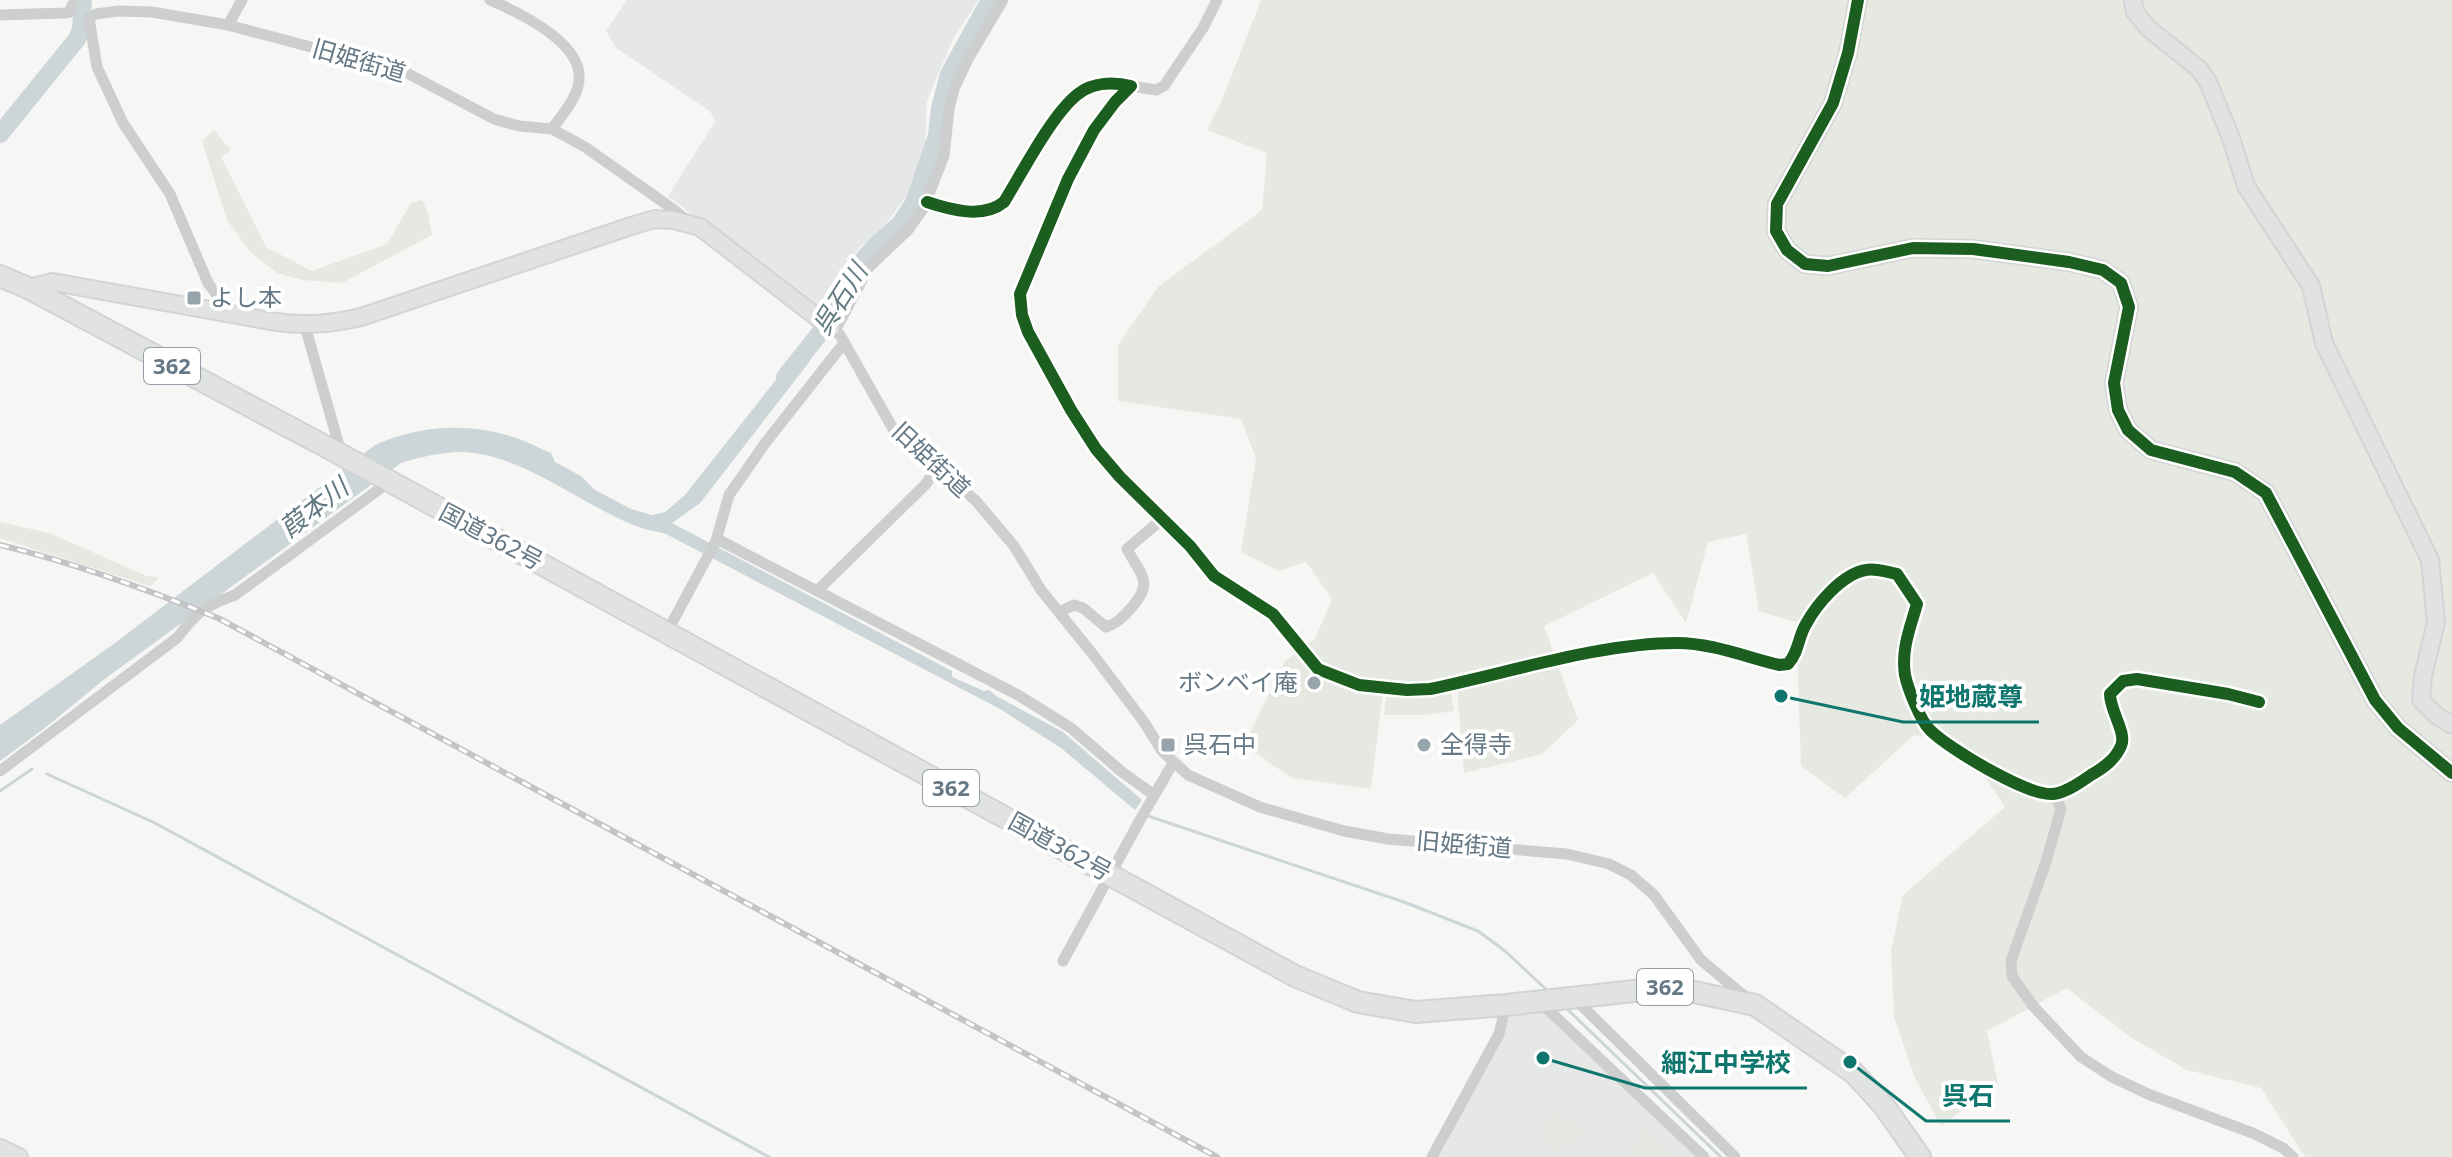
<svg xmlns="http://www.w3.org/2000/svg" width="2452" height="1157" viewBox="0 0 2452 1157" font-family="'Noto Sans','Noto Sans JP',sans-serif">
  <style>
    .built { fill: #e6e7e7 }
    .green { fill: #e6e9e2 }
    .water { fill: #ccd5d7 }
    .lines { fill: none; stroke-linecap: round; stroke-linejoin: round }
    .stream { stroke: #ccd5d7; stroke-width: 3 }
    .river { stroke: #ccd5d7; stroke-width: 18 }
    .secondary-casing { stroke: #d3d4d5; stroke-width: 20 }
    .highway-casing { stroke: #d2d3d3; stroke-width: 24 }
    .street { stroke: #cdcfcf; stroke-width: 11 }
    .secondary { stroke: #e1e2e2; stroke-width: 16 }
    .highway { stroke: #e1e2e2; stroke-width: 20 }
    .rail-casing { stroke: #c2c4c5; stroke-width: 6 }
    .rail { stroke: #fff; stroke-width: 3; stroke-dasharray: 9; stroke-linecap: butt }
    .cycleway-casing { stroke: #fff; stroke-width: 17 }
    .cycleway { stroke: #1b5e20; stroke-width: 12 }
    .poi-dot { fill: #98a4ac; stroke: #fff; stroke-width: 3 }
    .labels { text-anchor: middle; stroke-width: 8; stroke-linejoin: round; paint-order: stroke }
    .shield { fill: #fff; stroke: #93a0aa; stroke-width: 2 }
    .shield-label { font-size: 22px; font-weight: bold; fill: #657885 }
    .street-label { font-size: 24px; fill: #657885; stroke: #fff }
    .poi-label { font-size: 24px; fill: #657885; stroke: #fff; text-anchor: start }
    .water-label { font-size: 26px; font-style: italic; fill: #617a82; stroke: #fff }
    .leader { fill: none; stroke: #0f766e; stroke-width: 3 }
    .callout-dot { fill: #0f766e; stroke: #fff; stroke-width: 3 }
    .callout-label { font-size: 26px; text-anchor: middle; font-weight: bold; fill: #0f766e; stroke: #fff; stroke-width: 8; stroke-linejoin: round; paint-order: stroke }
  </style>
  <rect width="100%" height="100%" fill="#f6f6f4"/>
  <g class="built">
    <path d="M627 0H978L952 41 927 101 925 144 914 186 885 225 859 248 840 272 822 312 668 196 715 122 710 111 616 48 606 31Z"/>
    <path d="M1545 1009 1699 1157H1439L1512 1013Z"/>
  </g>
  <g class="green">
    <path d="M1261 0H2452V1157H2305L2261 1088 2187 1070 2130 1037 2067 988 1987 1031 1998 1084 1941 1126 1915 1078 1894 1017 1891 951 1903 895 2005 807 1989 783 1955 740 1914 735 1845 798 1801 766 1796 622 1759 611 1746 534 1708 542 1686 623 1653 573 1544 626 1578 720 1542 754 1464 773 1457 689 1384 683 1371 789 1292 778 1244 745 1285 661 1315 639 1332 599 1306 562 1279 571 1241 552 1256 458 1241 419 1118 401V345L1158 287 1262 210 1267 153 1207 130 1222 100Z"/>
    <path d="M214 130 231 150 221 157 266 247 312 271 387 244 411 203 422 200 428 213 432 235 342 283 302 280 277 273 251 253 227 220 202 141Z"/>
    <path d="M0 522 49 533 147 576 159 578 150 586 0 538Z"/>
    <path d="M1451 692 1454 711 1425 715H1384L1387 693 1403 696Z"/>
    <path d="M1553 1111 1583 1127 1572 1146 1562 1141 1557 1150 1538 1139Z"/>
    <path d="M1643 1129 1675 1157H1628Z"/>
  </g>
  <path class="water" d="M794 357 810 361 700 503 672 523 952 671V677L984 691 989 690 996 696 1063 732 1142 800 1135 810 1061 748 1000 709 666 534C656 531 645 530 636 526 581 505 522 453 461 452 441 452 420 457 401 463L106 678 46 727 0 761V725L115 643 375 445C417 426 465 422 510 436 524 440 537 447 551 453L555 462 581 476 595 490 631 509 652 515 665 512 685 495Z"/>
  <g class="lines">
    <g class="stream">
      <path d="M47 774 155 823 769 1157"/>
      <path d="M0 791 32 769"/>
      <path d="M1145 815 1404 902 1478 931 1505 951 1548 991"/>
      <path d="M1565 1007 1721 1157"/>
    </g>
    <g class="river">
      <path d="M0 134 77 39 81 29 83 0"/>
      <path d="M785 377 820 333 851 274 874 247 900 224 914 203 937 136 940 108 949 74 990 0"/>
    </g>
    <g class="secondary-casing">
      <g id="secondary">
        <path d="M1858 0 1848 53 1833 103 1777 204 1776 231 1787 250 1805 264 1828 266 1913 248 1973 249 2069 262 2103 270 2121 283 2129 307 2114 383 2118 410 2128 430 2151 450 2235 472 2266 493 2375 700 2398 728 2452 773"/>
        <path d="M2133 0 2135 12 2148 28 2199 69 2208 82 2231 138 2246 186 2311 286 2324 343 2430 560 2436 622 2423 676 2421 700 2437 716 2452 725"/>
        <path d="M28 288 53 282 276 322C307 326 331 324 361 317L631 226 655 219 674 220 700 227 831 328"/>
        <path d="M0 1148 19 1157"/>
      </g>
    </g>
    <g class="highway-casing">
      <path id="highway" d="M0 276 28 288 338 453 1295 976 1358 1002 1416 1012 1506 1005 1671 987 1755 1005 1854 1073 1884 1106 1920 1157"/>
    </g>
    <g class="street">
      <path d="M490 0C520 13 589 45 578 86 574 102 561 116 552 129"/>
      <path d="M0 15 65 13 70 12 72 5"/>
      <path d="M89 18 96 14 118 11 152 12 228 25 405 72 494 119 519 126 552 129 585 147 673 209 689 223"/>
      <path d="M89 18 97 67 123 123 170 194 208 283 231 314"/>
      <path d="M228 25 242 0"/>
      <path d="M1131 86 1156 90 1164 86 1203 28 1217 0"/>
      <path d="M927 202C951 210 983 219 1004 202 1022 173 1052 114 1078 94 1093 82 1114 82 1131 86L1115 102 1094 130 1068 179 1020 294 1022 315 1028 332 1071 410 1096 449 1120 477 1190 546 1214 576 1273 614 1318 669 1359 685 1407 690 1430 689C1508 673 1600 643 1677 643 1711 643 1746 657 1779 665L1788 664C1799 652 1798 637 1806 624 1817 604 1842 574 1866 570 1875 568 1887 572 1897 574L1917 604C1910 628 1901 650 1905 675 1908 689 1920 720 1930 730 1949 749 2028 796 2053 794 2066 793 2081 782 2091 775 2103 768 2115 760 2121 746 2127 733 2110 711 2110 694L2123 681 2137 679 2228 694 2259 702"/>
      <path d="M305 326 338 442V453"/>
      <path d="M831 328 840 335 896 434 921 456 952 479 976 501 1014 546 1041 590 1095 657 1144 722 1162 751 1188 775 1260 807 1344 831 1388 839 1567 854 1609 864 1631 875 1654 895 1701 960 1748 999"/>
      <path d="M835 331 869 267 908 230 923 209 944 156 949 109 954 89 968 59 1003 0"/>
      <path d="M717 539 1018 695 1071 728 1122 772 1154 795"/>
      <path d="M817 591 925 485 937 468"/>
      <path d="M1059 612 1074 605 1083 608 1106 627C1118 623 1124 616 1132 607 1154 582 1141 575 1127 549L1162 519"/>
      <path d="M667 632 716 541 729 495 766 442 844 343"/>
      <path d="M0 771 177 638C197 612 204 606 235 595L389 482"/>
      <path d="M2055 794 2061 809 2046 862 2011 961 2012 976 2034 1007 2081 1057 2112 1077 2148 1094 2255 1134 2283 1148 2293 1157"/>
      <path d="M1063 961 1140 820 1173 763"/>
      <path d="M1573 997 1735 1157"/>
      <path d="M1540 1002 1704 1157"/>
      <path d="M1432 1157 1499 1034 1506 1005"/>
    </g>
    <use href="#secondary" class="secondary"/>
    <use href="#highway" class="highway"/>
    <g class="rail-casing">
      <path id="rail" d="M0 545C75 563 146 589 218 618L1217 1157"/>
    </g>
    <use href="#rail" class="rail"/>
    <g class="cycleway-casing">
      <g id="cycleway">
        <path d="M1858 0 1848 53 1833 103 1777 204 1776 231 1787 250 1805 264 1828 266 1913 248 1973 249 2069 262 2103 270 2121 283 2129 307 2114 383 2118 410 2128 430 2151 450 2235 472 2266 493 2375 700 2398 728 2452 773"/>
        <path d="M927 202C951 210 983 219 1004 202 1022 173 1052 114 1078 94 1093 82 1114 82 1131 86L1115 102 1094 130 1068 179 1020 294 1022 315 1028 332 1071 410 1096 449 1120 477 1190 546 1214 576 1273 614 1318 669 1359 685 1407 690 1430 689C1508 673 1600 643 1677 643 1711 643 1746 657 1779 665L1788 664C1799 652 1798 637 1806 624 1817 604 1842 574 1866 570 1875 568 1887 572 1897 574L1917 604C1910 628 1901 650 1905 675 1908 689 1920 720 1930 730 1949 749 2028 796 2053 794 2066 793 2081 782 2091 775 2103 768 2115 760 2121 746 2127 733 2110 711 2110 694L2123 681 2137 679 2228 694 2259 702"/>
      </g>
    </g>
    <use href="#cycleway" class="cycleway"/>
  </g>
  <g class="poi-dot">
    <rect x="186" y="290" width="16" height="16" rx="4"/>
    <circle cx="1314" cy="683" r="8"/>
    <rect x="1160" y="737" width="16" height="16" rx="4"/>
    <circle cx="1424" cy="745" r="8"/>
  </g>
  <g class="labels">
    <g class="shield">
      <rect x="144" y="348" width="56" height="36" rx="6"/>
      <rect x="923" y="770" width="56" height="36" rx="6"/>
      <rect x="1637" y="969" width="56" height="36" rx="6"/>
    </g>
    <g class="shield-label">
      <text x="172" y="374">362</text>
      <text x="951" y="796">362</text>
      <text x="1665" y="995">362</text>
    </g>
    <g class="street-label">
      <text transform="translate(359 61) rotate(16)" y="8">旧姫街道</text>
      <text transform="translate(931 460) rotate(43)" y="8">旧姫街道</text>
      <text transform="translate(491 537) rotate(28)" y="8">国道362号</text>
      <text transform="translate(1464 845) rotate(5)" y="8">旧姫街道</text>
      <text transform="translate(1060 847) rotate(29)" y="8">国道362号</text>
    </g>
    <g class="poi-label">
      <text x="210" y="306">よし本</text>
      <text x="1298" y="691" text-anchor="end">ボンベイ庵</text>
      <text x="1184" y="753">呉石中</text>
      <text x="1440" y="753">全得寺</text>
    </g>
    <g class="water-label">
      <text transform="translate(840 299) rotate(-58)" y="9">呉石川</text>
      <text transform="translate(314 508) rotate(-38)" y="9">葭本川</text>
    </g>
  </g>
  <path class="leader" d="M1781 696L1903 722H2039M1543 1058L1645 1088H1807M1850 1062L1926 1121H2010"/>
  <g class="callout-dot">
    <circle cx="1781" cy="696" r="8"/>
    <circle cx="1543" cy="1058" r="8"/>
    <circle cx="1850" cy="1062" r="8"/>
  </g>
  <g class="callout-label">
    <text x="1971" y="706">姫地蔵尊</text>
    <text x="1726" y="1072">細江中学校</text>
    <text x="1968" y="1105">呉石</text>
  </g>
</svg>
